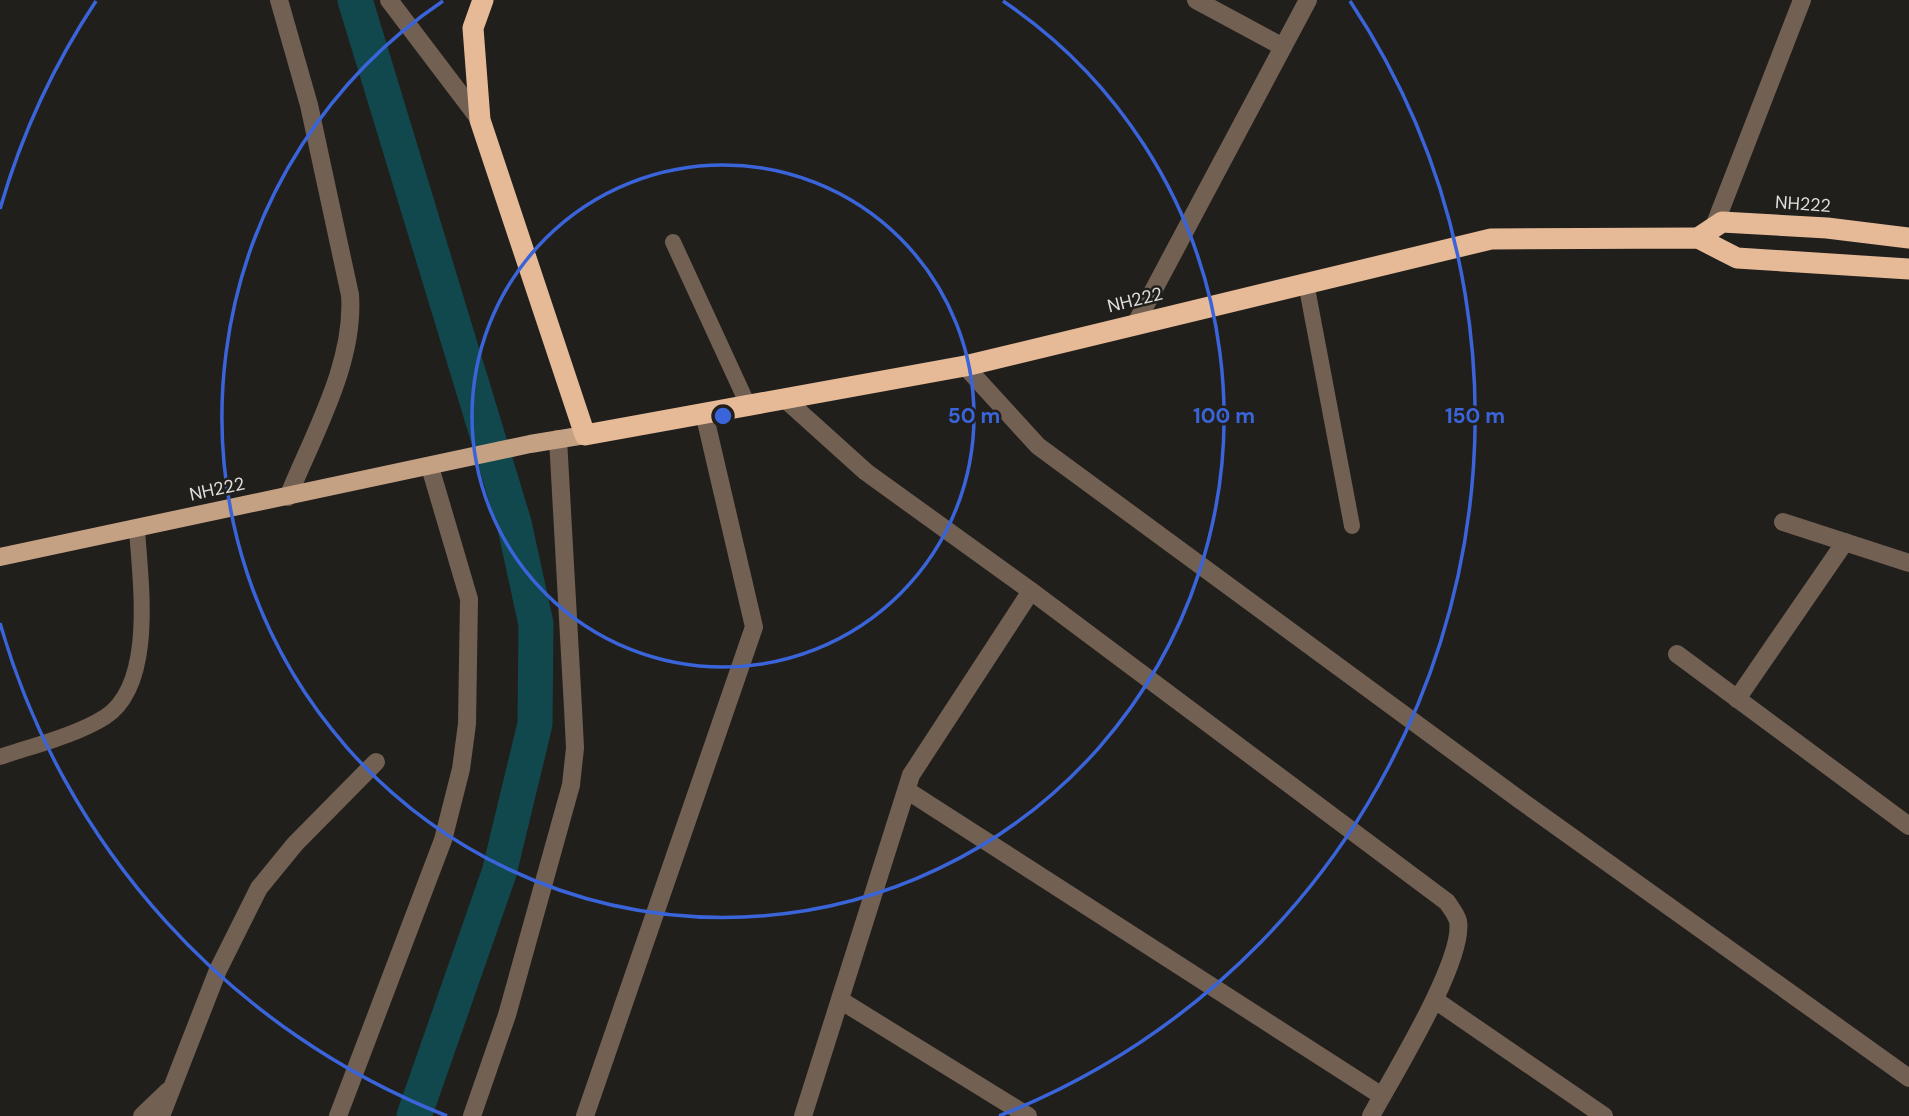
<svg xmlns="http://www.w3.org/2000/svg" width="1909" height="1116" viewBox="0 0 1909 1116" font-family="'DM Sans',sans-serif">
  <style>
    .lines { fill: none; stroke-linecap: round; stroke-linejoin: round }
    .canal { stroke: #11484d; stroke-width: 35 }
    .lane { stroke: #726052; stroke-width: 16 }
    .street { stroke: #726052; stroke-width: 18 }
    .primary { stroke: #c5a184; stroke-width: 18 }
    .highway { stroke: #e7ba97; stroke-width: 21 }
    .ring { fill: none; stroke: #3a64d9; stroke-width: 3.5 }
    .labels { text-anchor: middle; stroke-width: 5; stroke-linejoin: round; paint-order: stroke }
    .street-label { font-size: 18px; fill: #e0dfdd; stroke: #211f1c }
    .centre { fill: #3a64d9; stroke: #211f1c; stroke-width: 3.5 }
    .ring-label { font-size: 21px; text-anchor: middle; font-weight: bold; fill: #3a64d9; stroke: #211f1c; stroke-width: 5; stroke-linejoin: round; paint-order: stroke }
  </style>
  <rect width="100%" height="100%" fill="#211f1c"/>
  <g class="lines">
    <path class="canal" d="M355 0 514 523 536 624 535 724 499 873 414 1116"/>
    <g class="lane">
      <path d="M673 242 748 405"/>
      <path d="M1306 283 1352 526"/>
      <path d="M0 757C32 746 77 735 105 717 156 684 140 580 137 529"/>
    </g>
    <g class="street">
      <path d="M279 0 309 105 350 295C355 363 313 435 288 497"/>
      <path d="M389 0 480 120"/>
      <path d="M1196 0 1283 47"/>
      <path d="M1715 224 1802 0"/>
      <path d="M1136 323 1308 0"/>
      <path d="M965 366 1038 446 1520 800 1909 1078"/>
      <path d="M785 399 866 472 1031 591 911 775 803 1116"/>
      <path d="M1783 522 1909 563"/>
      <path d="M1031 591 1447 902C1451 908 1456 914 1458 921 1465 960 1392 1077 1371 1116"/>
      <path d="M1677 654 1909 826"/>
      <path d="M1737 699 1845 542"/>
      <path d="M908 791 1382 1096"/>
      <path d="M840 1000 1028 1116"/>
      <path d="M1435 1000 1604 1116"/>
      <path d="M142 1116 168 1091"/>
      <path d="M161 1116 218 970 259 888 295 844 376 762"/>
      <path d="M338 1116 443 840 461 769 467 724 469 599 430 467"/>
      <path d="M472 1116 507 1015 571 785 575 748 573 708 558 439"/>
      <path d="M585 1116 754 627 704 413"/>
    </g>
    <path class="primary" d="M0 557 530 444 585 435"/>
    <g class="highway">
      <path d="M483 0 473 28 480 120 585 435 965 366 1491 239 1698 238 1737 258 1909 269"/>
      <path d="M1698 238 1722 222 1827 228 1909 238"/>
    </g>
  </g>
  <g class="ring">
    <circle cx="723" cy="416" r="251"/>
    <path d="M1003 1A501 501 0 1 1 443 1"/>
    <path d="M447 1116A752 752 0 0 1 0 623M0 209A752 752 0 0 1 96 1M1350 1A752 752 0 0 1 999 1116"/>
  </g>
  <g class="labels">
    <g class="street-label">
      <text transform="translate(1803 204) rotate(4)" y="6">NH222</text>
      <text transform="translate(1135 300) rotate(-14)" y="6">NH222</text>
      <text transform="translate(217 489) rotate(-12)" y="6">NH222</text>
    </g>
  </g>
  <circle cx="723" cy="416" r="10" class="centre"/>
  <g class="ring-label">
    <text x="974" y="423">50 m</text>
    <text x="1224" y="423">100 m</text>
    <text x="1475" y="423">150 m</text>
  </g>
</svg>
